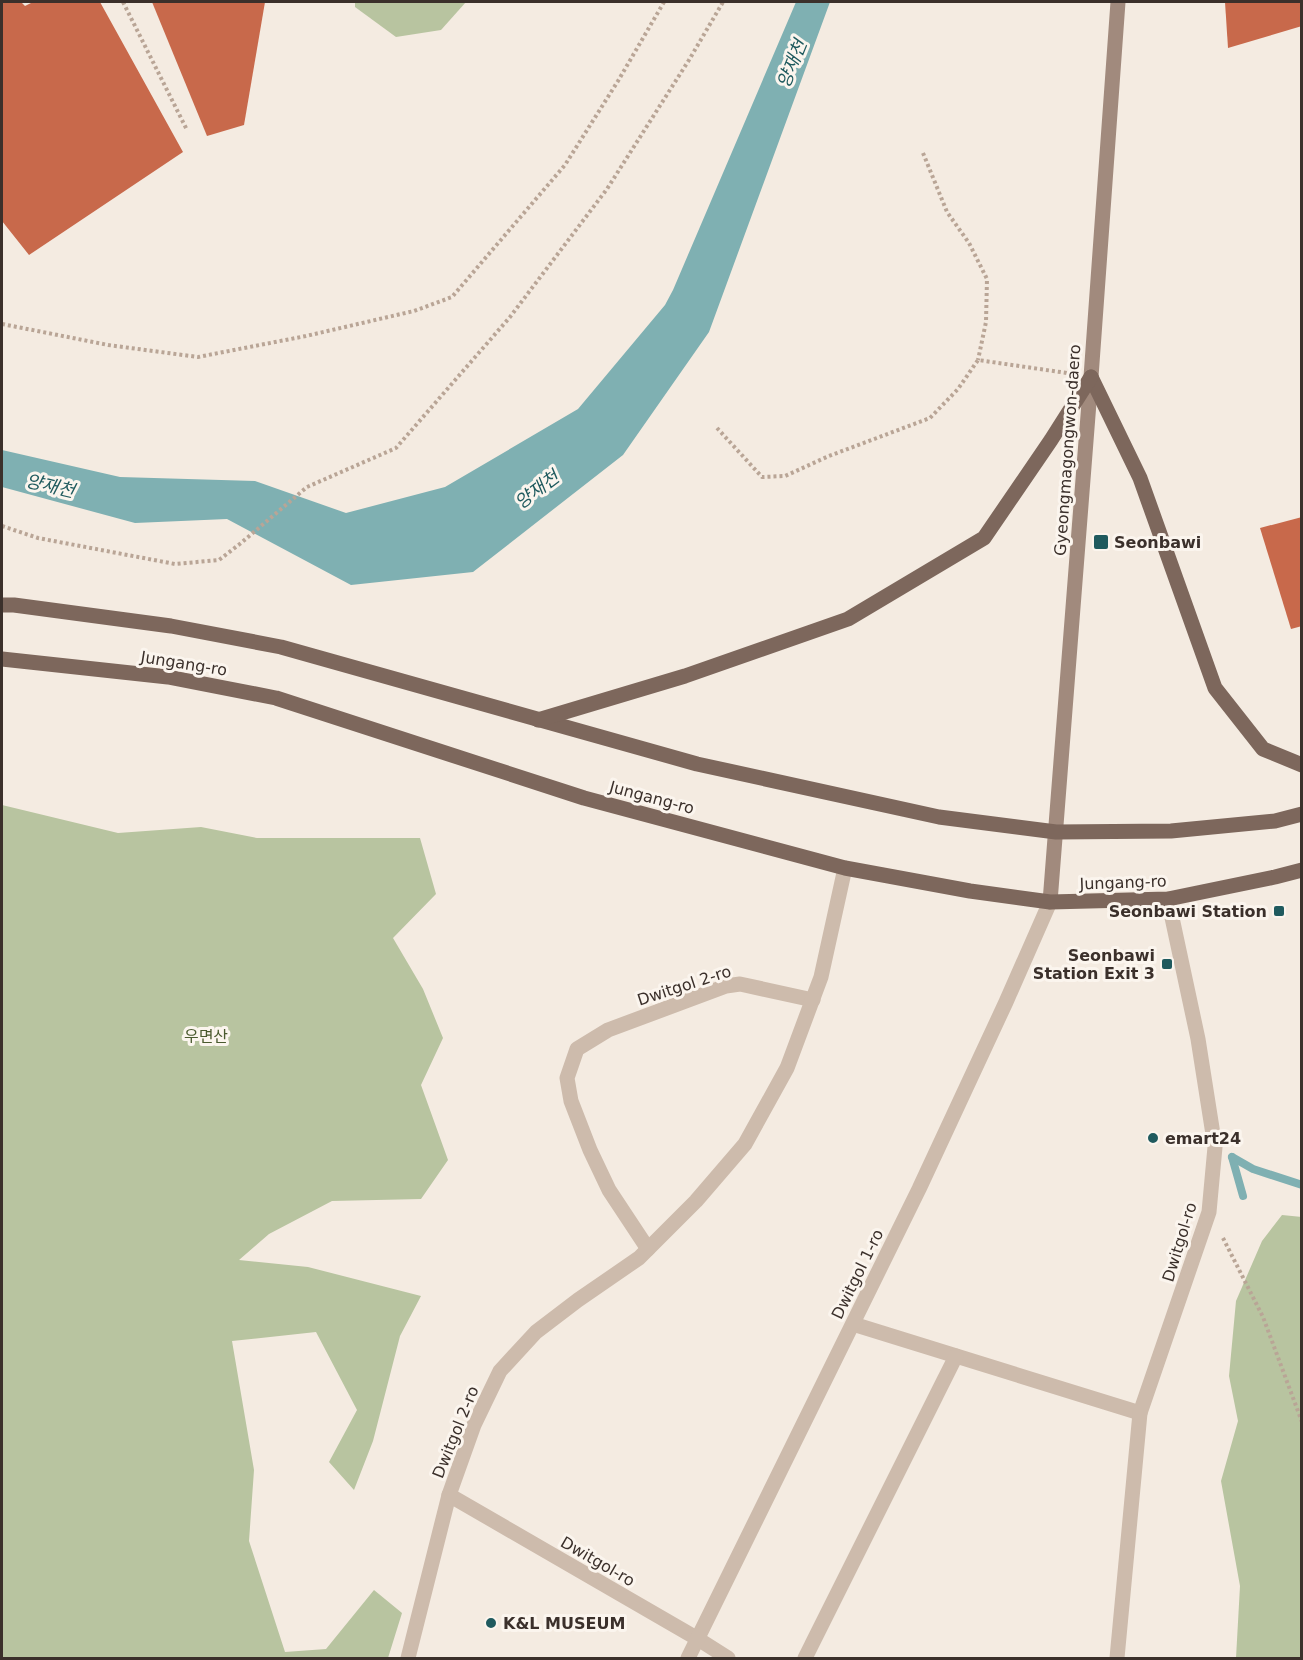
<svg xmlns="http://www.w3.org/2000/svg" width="1303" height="1660" viewBox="0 0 1303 1660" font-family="'DejaVu Sans','Noto Sans KR',sans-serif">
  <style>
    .green { fill: #b8c4a0 }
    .water { fill: #7fb0b2 }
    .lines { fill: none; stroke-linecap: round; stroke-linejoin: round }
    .stream { stroke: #7fb0b2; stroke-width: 8 }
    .building { fill: #c8694b }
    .path { stroke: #b9a596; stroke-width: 4; stroke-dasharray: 3 3; stroke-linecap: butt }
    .street { stroke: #cdbbac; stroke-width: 15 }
    .secondary { stroke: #a18a7d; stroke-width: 15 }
    .primary { stroke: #7d675c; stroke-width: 15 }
    .poi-dot { fill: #1f5a5e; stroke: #fbf5ee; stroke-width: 2 }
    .labels { text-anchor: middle; stroke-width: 6; stroke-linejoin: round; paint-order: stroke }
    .street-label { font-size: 16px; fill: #3b302b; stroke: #fbf5ee }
    .poi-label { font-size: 16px; font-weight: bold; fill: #3b302b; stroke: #fbf5ee; text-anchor: start }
    .park-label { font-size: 16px; fill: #4a5a2e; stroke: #fbf5ee }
    .water-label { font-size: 18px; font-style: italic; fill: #1f5a5e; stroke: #fbf5ee }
  </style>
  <rect width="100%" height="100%" fill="#f4ebe1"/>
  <g class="green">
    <path d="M355 2H466L441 30 396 37 355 7Z"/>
    <path d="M2 805 118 833 201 827 257 838H420L436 894 393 938 423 989 443 1038 421 1085 448 1160 421 1199 332 1201 269 1234 239 1260 308 1267 421 1296 400 1336 373 1441 354 1490 329 1462 357 1410 316 1332 232 1341 254 1470 249 1541 285 1652 326 1649 374 1590 402 1613 388 1658H2Z"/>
    <path d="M1282 1215 1302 1217 1301 1658H1236L1240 1586 1221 1481 1238 1421 1229 1376 1236 1301 1262 1241Z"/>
  </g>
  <path class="water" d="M796 2H830L709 332 623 455 473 572 351 585 227 519 135 523 2 487V450L120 477 255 481 346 513 445 487 578 409 665 305 673 290Z"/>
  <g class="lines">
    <g class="stream">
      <path d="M1232 1157 1253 1169 1302 1185"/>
      <path d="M1232 1157 1243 1196"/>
    </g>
  </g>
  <g class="building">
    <path d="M2 2H21L25 6 33 2H100L183 152 29 255 2 221Z"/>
    <path d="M152 2H265L244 125 207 136Z"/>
    <path d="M1225 2H1302V26L1228 48Z"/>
    <path d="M1302 517V626L1291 629 1260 528Z"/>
  </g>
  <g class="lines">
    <g class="path">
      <path d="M123 2 187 130"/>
      <path d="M923 153 947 212 969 243 987 279 986 322 978 360"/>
      <path d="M2 324 108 345 198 357 306 336 414 311 452 297 565 165 618 81 664 2"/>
      <path d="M717 428 762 477 785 476 829 456 930 418 958 389 978 360 1067 373"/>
      <path d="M2 526 38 538 175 564 219 560 241 543 307 487 396 448 510 317 607 189 689 60 723 2"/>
      <path d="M1223 1238 1263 1317 1302 1422"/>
    </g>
    <g class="street">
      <path d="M648 1249 609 1190 590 1150 571 1101 567 1078 577 1049 608 1030 726 986 740 984 813 1000"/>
      <path d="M853 1324 1140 1413"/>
      <path d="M449 1495 698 1639 728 1658"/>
      <path d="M408 1658 449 1495 474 1425 500 1371 536 1332 578 1300 639 1258 696 1201 745 1144 787 1068 821 977 845 868"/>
      <path d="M688 1658 919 1189 1006 1002 1050 902"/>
      <path d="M805 1658 956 1356"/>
      <path d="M1117 1658 1140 1413 1209 1212 1215 1147 1198 1039 1168 899"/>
    </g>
    <path class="secondary" d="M1050 902 1091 377 1118 2"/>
    <g class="primary">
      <path d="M1091 377 1140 478 1215 688 1263 749 1302 765"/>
      <path d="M2 605H14L171 626 281 647 697 764 939 817 1056 832 1171 831 1275 821 1302 814"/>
      <path d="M2 659 168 677 276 698 584 798 845 868 970 891 1050 902 1168 899 1275 877 1302 870"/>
      <path d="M538 720 685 676 848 619 984 538 1051 440 1091 377"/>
    </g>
  </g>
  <g class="poi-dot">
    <rect x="1093" y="534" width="16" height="16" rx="3"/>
    <rect x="1273" y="905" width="12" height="12" rx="3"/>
    <rect x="1161" y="958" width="12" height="12" rx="3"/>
    <circle cx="1153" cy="1138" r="6"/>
    <circle cx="491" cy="1623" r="6"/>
  </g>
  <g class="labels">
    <g class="street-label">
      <text transform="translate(1067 450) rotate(-86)" y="6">Gyeongmagongwon-daero</text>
      <text transform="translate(184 663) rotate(9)" y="6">Jungang-ro</text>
      <text transform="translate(652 797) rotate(15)" y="6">Jungang-ro</text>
      <text transform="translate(1123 882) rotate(-2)" y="6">Jungang-ro</text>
      <text transform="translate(684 985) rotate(-18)" y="6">Dwitgol 2-ro</text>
      <text transform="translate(1179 1242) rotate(-73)" y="6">Dwitgol-ro</text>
      <text transform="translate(857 1274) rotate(-64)" y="6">Dwitgol 1-ro</text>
      <text transform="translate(455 1432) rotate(-68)" y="6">Dwitgol 2-ro</text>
      <text transform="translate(598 1561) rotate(30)" y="6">Dwitgol-ro</text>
    </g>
    <g class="poi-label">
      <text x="1114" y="548">Seonbawi</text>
      <text x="1267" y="917" text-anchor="end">Seonbawi Station</text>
      <text x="1155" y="961" text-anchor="end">Seonbawi<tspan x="1155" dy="18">Station Exit 3</tspan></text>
      <text x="1165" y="1144">emart24</text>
      <text x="503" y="1629">K&amp;L MUSEUM</text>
    </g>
    <g class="park-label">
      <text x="206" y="1042">우면산</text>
    </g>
    <g class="water-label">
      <text transform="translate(792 64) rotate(-68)" y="6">양재천</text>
      <text transform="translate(50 486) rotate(13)" y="6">양재천</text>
      <text transform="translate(537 490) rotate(-37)" y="6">양재천</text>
    </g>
  </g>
  <rect width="1303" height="1660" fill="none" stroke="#3b302b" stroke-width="6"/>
</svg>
